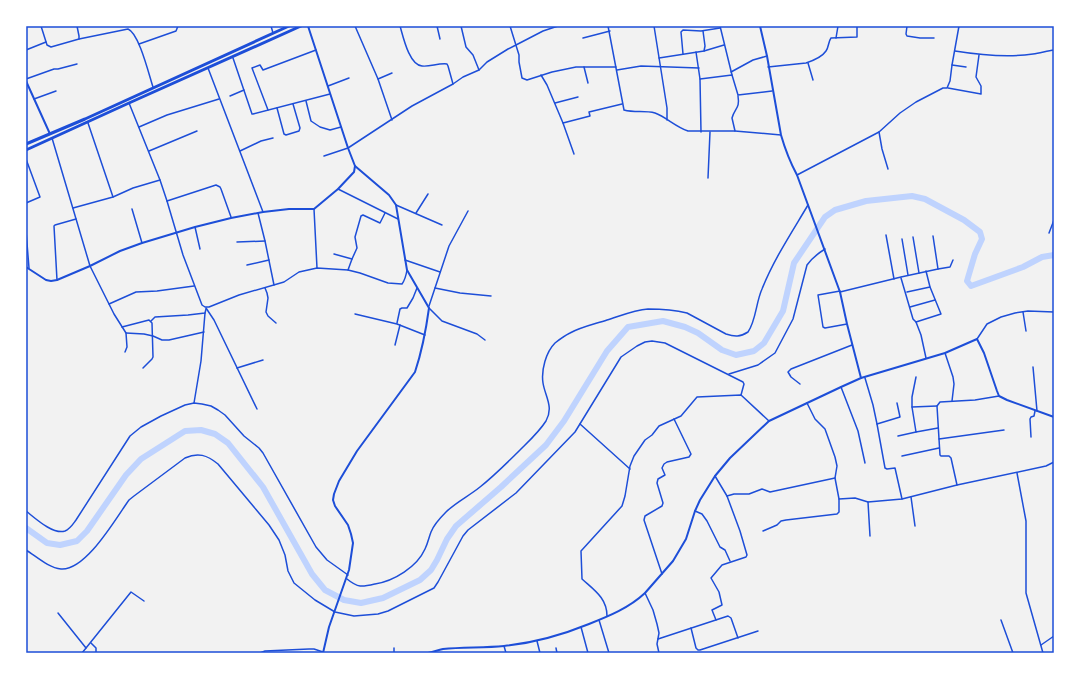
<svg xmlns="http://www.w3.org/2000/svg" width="1080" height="679" viewBox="0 0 1080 679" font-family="'PT Sans',sans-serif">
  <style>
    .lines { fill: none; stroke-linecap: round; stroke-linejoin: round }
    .river { stroke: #bfd3fe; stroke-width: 6 }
    .minor { stroke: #1d4ed8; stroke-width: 1.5 }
    .tertiary { stroke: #1d4ed8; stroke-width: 2 }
    .trunk { stroke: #1d4ed8; stroke-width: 3 }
    .neatline { fill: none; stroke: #1d4ed8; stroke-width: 1.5 }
  </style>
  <rect width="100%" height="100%" fill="#f2f2f2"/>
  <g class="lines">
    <path class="river" d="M26 528 47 543 60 545 77 541 87 531 126 475 141 459 185 431 201 430 215 434 228 443 263 487 312 574 325 590 344 600 361 603 383 598 420 580 431 570 437 560 447 539 456 526 501 487 546 445 564 421 607 351 628 327 663 321 685 327 698 333 722 350 736 355 754 351 764 343 783 311 794 263 825 217 835 210 866 201 912 196 925 199 964 220 980 232 982 239 975 254 967 281 971 286 1023 267 1042 257 1054 255"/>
    <g class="minor">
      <path d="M41 26 47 45 51 47 79 39 128 29C139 33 149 75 153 87"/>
      <path d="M77 26 79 36V39"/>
      <path d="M271 26 273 33"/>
      <path d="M355 26 378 79 392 120"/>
      <path d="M400 26C403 36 409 65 422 66 430 67 438 63 447 64L448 66 453 84"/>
      <path d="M437 26 440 39"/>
      <path d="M461 26 466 47 473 55 479 70"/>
      <path d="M510 26 519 55V62L522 78 527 80 552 72 576 67H616"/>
      <path d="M608 26 624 110C635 113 645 110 655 113 666 117 676 127 688 131H735L781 135"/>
      <path d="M654 26 667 108V120"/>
      <path d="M720 26 732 75"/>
      <path d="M907 26 906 34 907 36 920 38H934"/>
      <path d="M703 31 705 46 704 51"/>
      <path d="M583 38 610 31"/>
      <path d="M836 38 838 26"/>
      <path d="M139 44 176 31 178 26"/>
      <path d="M26 50 46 42"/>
      <path d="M955 51C980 55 1007 58 1033 54 1040 53 1047 51 1054 50"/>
      <path d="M696 52 700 79 701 132"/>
      <path d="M683 54 681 32 683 30 701 31 720 28"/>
      <path d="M233 58 252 114H253L330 94"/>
      <path d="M659 58 704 51 724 45"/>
      <path d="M808 63 813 80"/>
      <path d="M952 65 966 67"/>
      <path d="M584 67 588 83"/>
      <path d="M768 67 806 63C812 61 822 57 826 51 829 47 828 42 831 38L857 37V26"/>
      <path d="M208 68 263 212"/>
      <path d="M617 70 641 66 699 68"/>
      <path d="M731 72 753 60 767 56"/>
      <path d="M541 75 547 85 563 123 590 116 589 112 622 104"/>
      <path d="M26 79 54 69H58L77 64"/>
      <path d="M378 79 392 73"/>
      <path d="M700 79 732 75 738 95 772 91"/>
      <path d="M328 86 349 78"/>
      <path d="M948 88 981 94V86L976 77 979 55"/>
      <path d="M230 96 244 90"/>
      <path d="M34 99 56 91"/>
      <path d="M306 101 311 121 320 127 330 130 341 127"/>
      <path d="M129 103 160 180 167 201 183 255 202 305 205 307H209L239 295 284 282 299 272 317 268 348 270 360 273 388 283 402 284C405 280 406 276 407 270"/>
      <path d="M555 103 578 97"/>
      <path d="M277 108 284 134 286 135 299 131 300 128 293 104"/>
      <path d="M268 110 252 68 260 65 263 70 316 50"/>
      <path d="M88 123 113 197"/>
      <path d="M563 123 574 154"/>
      <path d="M139 127 167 115 219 99"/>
      <path d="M735 131 732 118C735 107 740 109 738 96"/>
      <path d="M879 132 882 149 888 169"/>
      <path d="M52 138 90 266 114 314 126 333 127 347 125 352"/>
      <path d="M149 151 197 131"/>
      <path d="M240 151 261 141 273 138"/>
      <path d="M324 156 348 148 412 106 453 84 463 77 479 70 487 62 508 49 516 45 543 31 558 26"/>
      <path d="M26 159 40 197 26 203"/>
      <path d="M797 175 879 132 900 113 916 102 943 88H947L950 81 952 65 959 26"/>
      <path d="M708 178 710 132"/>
      <path d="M338 189 398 219"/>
      <path d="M167 201 216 185 220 187 221 189 231 217"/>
      <path d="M396 205 442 225"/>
      <path d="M73 208 113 197 133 188 160 180"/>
      <path d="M132 209 142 243"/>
      <path d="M314 209 317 268"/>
      <path d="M258 213 265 241 274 285"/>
      <path d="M416 213 428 194"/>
      <path d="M195 227 200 249"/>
      <path d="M26 231 29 268"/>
      <path d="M1049 233 1054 220"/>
      <path d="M886 235 894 279"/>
      <path d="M913 237 919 273"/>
      <path d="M902 239 908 275"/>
      <path d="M237 242 265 241"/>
      <path d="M334 254 352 259 348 270"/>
      <path d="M352 259 357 248 355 237 361 216 363 215 380 223 385 213"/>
      <path d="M405 260 440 272"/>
      <path d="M247 265 269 260"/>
      <path d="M938 269 950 267 953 260"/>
      <path d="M901 278 913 319 916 322 941 314 930 287 926 271"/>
      <path d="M57 280 54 226 55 225 76 219"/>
      <path d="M265 288 267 293 268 298 266 312 268 316 276 323"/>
      <path d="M435 288 460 293 491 296"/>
      <path d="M840 291 818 295 823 327 825 328 847 324"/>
      <path d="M840 292 901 277 938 269 933 236"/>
      <path d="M907 292 930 287"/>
      <path d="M109 304 136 292 157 291 194 286"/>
      <path d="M429 306 449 246 468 211"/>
      <path d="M910 307 935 300"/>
      <path d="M206 308 214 320 257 409"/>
      <path d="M429 308 442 321 477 334 485 340"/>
      <path d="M1023 312 1026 331"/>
      <path d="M355 314 397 324 425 335"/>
      <path d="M151 321 155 317 188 315 205 313 206 309"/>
      <path d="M916 322 921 335 926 358"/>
      <path d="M397 323 400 309 402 308H407L413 298 417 288"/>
      <path d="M122 327 149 320 152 323 153 357 152 359 143 368"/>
      <path d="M126 333 144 334 153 336 162 340H169L204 332"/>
      <path d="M977 339 987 324 1001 317 1015 313 1028 311 1054 312"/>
      <path d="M395 345 400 325"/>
      <path d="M945 353 953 377 954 384 952 401"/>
      <path d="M1033 367 1037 411"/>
      <path d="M237 368 263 360"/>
      <path d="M729 374 758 365 775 353 793 319 807 265C812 258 817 254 825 249"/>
      <path d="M916 377 912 397V407L916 432 938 428"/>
      <path d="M865 378 873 405 877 424 900 417 897 403"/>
      <path d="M800 384 791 377 788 372 791 369 852 345"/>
      <path d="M841 387 858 431 865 463"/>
      <path d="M999 396 975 400 940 402 937 406 939 439 1004 430"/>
      <path d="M194 403 201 361 205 313"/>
      <path d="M807 403 815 419 825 429 835 457 837 466 835 478 839 499 855 498 868 502 902 499 957 485 1046 466 1054 462"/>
      <path d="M912 407 937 406"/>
      <path d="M580 424 630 469"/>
      <path d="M877 424 885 468 887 469 895 468 902 499"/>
      <path d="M898 436 916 432"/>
      <path d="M1031 437 1030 419 1031 417 1034 416 1035 411"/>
      <path d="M939 439 940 455 941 456H949L951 458 957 485"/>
      <path d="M902 456 939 448"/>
      <path d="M1017 473 1026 521V593L1043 653"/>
      <path d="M715 476 727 496 740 531 747 555 746 557 722 565 711 578 719 592 722 605 712 610 716 620"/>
      <path d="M727 496 734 494H749L762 489 770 492 835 478"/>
      <path d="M911 497 915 526"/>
      <path d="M868 502 870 536"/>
      <path d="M26 511C35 518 53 535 65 531 70 529 73 524 76 520L130 436 141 427 161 416 185 405 194 403 202 404 211 406 218 410 225 415 244 436 259 448 263 453 316 547 327 560 348 575"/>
      <path d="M695 511 702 514 707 521 720 547 725 550 730 561"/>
      <path d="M763 531 777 525 781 521 786 520 837 514 839 512V499"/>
      <path d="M26 550C37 557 49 568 61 569 86 571 116 518 129 500L134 496 185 458C198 452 207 455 218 464L269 525 279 540 285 555 288 571 294 583 315 600 335 612 354 616 378 614 388 611 434 588 438 582 463 536 468 530 516 493 575 432 621 357 637 346 645 342 652 341 665 343 743 382 744 384 741 395"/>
      <path d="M662 574 644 520 645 516 662 506 663 503 657 483 658 479 665 475 662 468 664 464 667 462 689 457 691 454 674 419"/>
      <path d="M347 579C358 588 362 587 375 584 394 581 417 567 425 549 428 543 429 537 431 532 434 524 440 518 446 512 456 502 469 496 480 487 494 476 507 463 520 450 529 441 539 432 546 421 554 407 545 396 543 383 541 370 546 352 555 343 560 339 564 336 570 333 581 327 595 324 607 320 620 316 634 310 648 309 661 309 675 310 687 313L726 334C735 337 740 337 748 332 756 321 756 302 762 289 774 259 792 232 808 205"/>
      <path d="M645 593 653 610 657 624 659 633 657 644 659 653"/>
      <path d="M58 613 86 648"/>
      <path d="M607 616C607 598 594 590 582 579L581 551 622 506 625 496 630 466 634 456 645 440 652 435 659 426 681 416 697 397 741 395 769 421"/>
      <path d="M599 620 609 653"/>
      <path d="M1001 620 1013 653"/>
      <path d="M581 627 588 653"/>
      <path d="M691 628 696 648 698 650H700L758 631"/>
      <path d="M658 639 728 616 731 618 738 638"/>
      <path d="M537 641 540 653"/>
      <path d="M91 643 96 648V653"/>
      <path d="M1041 645 1054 636"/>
      <path d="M504 646 506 653"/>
      <path d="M394 648V653"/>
      <path d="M556 648 557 653"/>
      <path d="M82 653 131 592 144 601"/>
      <path d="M260 653 265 651 309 649H314L323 652"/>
    </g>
    <g class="tertiary">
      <path d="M308 26 348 148 355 166 389 195 396 205 407 270 429 308C426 330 422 351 415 372L357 451 339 481 334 494 333 500 335 506 348 525 351 534 353 543 349 570 329 627 323 653"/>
      <path d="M760 26 767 56 781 135C785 149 790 162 797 175L840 292 847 324 861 378"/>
      <path d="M26 81 50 134"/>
      <path d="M26 267 46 280 51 281 57 280 90 266 120 251 142 243 195 227 231 218 263 212 289 209H314L338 189 354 172 355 166"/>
      <path d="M428 653C433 652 438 650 443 649 463 647 484 648 504 646 533 643 562 635 589 624 609 616 629 608 645 593L673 561 686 539 695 511 700 500 715 476 730 458 769 421 841 387 861 378 945 353 977 339 984 353 997 391 999 396 1007 400 1054 417"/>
    </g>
    <g class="trunk">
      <path d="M26 144 85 119 289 26"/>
      <path d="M26 150 129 103 301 26"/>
    </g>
  </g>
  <rect width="1080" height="679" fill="none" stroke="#ffffff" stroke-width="54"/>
  <rect x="27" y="27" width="1026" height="625" class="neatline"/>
</svg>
